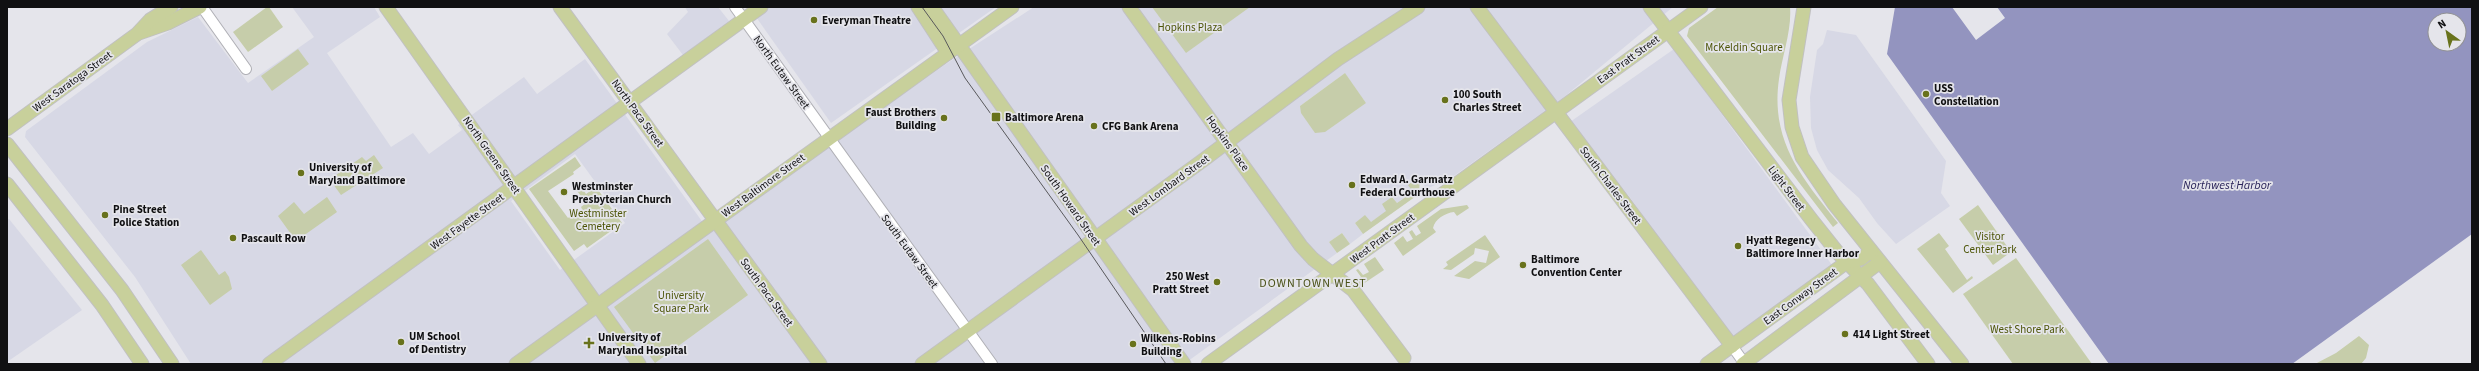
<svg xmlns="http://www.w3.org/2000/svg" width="2479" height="371" viewBox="0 0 2479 371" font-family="'Source Sans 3',sans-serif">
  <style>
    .built { fill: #d7d8e5; fill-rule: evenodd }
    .green { fill: #c6cdaa }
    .water { fill: #9394bf; fill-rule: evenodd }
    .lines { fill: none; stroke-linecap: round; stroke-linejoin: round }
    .minor-casing { stroke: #b0b0b6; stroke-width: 12 }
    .major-casing { stroke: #c1c1c1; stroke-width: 15 }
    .minor { stroke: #fff; stroke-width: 10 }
    .major { stroke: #c8d09b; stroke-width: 13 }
    .tram { stroke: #59595c; stroke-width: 1 }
    .poi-dot { fill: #68721c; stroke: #e5e5eb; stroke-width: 1.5 }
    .labels { text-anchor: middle; stroke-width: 3.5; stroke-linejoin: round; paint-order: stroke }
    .poi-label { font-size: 11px; font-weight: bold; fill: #101012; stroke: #e5e5eb; text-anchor: start }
    .park-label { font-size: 11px; fill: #4d5507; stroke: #e5e5eb }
    .street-label { font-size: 11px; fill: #101012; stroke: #e5e5eb }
    .water-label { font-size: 12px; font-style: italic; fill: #292359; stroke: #e5e5eb }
    .neighbourhood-label { font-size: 12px; letter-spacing: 1px; fill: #4b5219; stroke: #e5e5eb }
  </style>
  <rect width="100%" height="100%" fill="#e5e5eb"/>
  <g class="built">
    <path d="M292 7H374L380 17 327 53 391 147 413 133 429 154 462 130 458 125 524 77 537 94 585 59 709 231 946 64 1034 7H1673L1564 97 1451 178 1426 189 1420 176 1413 192 1397 203 1392 197 1387 211 1370 223 1365 216 1355 223 1363 234 1350 244 1342 233 1329 242 1337 253 1184 364H191L135 277 25 137 26 131 147 42 198 17 248 83 314 37ZM1345 74 1366 103 1300 106 1345 73ZM575 154 625 223 560 270 511 201Z"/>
    <path d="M685 7H718L729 21 683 55 667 34 688 12Z"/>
    <path d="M749 7H996L831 123Z"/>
    <path d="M1827 30 1856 35 1946 161 1941 193 1950 206 1896 244 1877 223 1859 198 1828 170 1817 150 1811 128 1810 97 1817 50 1823 44Z"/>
    <path d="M1674 49 1832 265 1732 339 1629 196 1570 122Z"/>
    <path d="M9 219 82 310 7 362V220Z"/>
  </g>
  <g class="green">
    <path d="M267 7H269L283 27 248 52 233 32Z"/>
    <path d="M1152 7H1250L1186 53Z"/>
    <path d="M1718 7H1790C1792 30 1782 56 1779 79 1770 141 1802 178 1838 223L1833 227 1687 36 1689 28Z"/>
    <path d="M298 49 309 64 272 91 261 76Z"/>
    <path d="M1345 73 1366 103 1325 132 1315 133 1301 113 1300 106Z"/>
    <path d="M374 155 383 168 341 195 333 184 339 180 336 175 362 157 366 161Z"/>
    <path d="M575 157 581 166 573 172 574 174 548 191 568 218 573 214 576 217 583 211 581 207 586 203 572 184 577 180 586 194 596 187 622 223 587 248 584 244 574 251 529 189Z"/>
    <path d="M1420 176 1419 194 1363 234 1355 223 1365 215 1371 222 1386 211 1382 204 1392 197 1397 203 1413 192 1408 185Z"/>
    <path d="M327 197 337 212 296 241 278 216 294 202 304 214Z"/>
    <path d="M1467 205 1469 208 1457 216 1454 212C1445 213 1435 219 1433 228L1436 232 1403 256 1394 243 1403 236 1407 242 1413 239 1409 232 1412 230 1416 236 1421 233 1417 226 1441 209Z"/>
    <path d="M1978 205 2011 252 1993 265 1959 219Z"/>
    <path d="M1342 233 1350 244 1337 253 1329 242Z"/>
    <path d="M1939 233 1949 246 1945 249 1967 280 1972 276 1973 278 1953 293 1917 249Z"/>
    <path d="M1485 235 1500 257 1469 279 1454 276 1475 261 1486 263 1489 251 1475 248 1474 254 1451 270 1443 269 1448 265 1446 262Z"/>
    <path d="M708 239 748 295 655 363 614 307Z"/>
    <path d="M201 250 219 275 225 271 229 277 232 289 210 305 181 265Z"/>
    <path d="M1375 257 1384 270 1360 286 1356 281 1361 277 1356 270 1358 269 1363 275 1369 272 1364 264Z"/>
    <path d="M2016 258 2092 364H2013L1963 294Z"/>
    <path d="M2359 336 2369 345 2366 358 2361 364H2315L2336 353Z"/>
  </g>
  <path class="water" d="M1895 7H1952L1976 40 2005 18 1997 7H2472V234L2292 364H2109L1887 54ZM2435 20H2459V44H2435Z"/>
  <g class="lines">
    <g class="minor-casing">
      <g id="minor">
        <path d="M202 7 246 69"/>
        <path d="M735 7 992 364"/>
        <path d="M1732 346 1745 364"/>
      </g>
    </g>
    <g class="major-casing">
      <g id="major">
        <path d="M386 7 639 364"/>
        <path d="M560 7 820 364"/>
        <path d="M918 7 948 53"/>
        <path d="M932 7 1184 364"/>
        <path d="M1129 7 1301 246 1313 259 1353 290 1404 358"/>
        <path d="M1477 7 1732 346"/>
        <path d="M1650 7 1811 219 1838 253 1868 284 1928 364"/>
        <path d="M1804 7 1789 100 1792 127 1802 157 1834 204 1962 364"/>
        <path d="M139 33 168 23 200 7"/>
        <path d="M7 129 137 34 150 20 171 7"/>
        <path d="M7 144 122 290 172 364"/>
        <path d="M7 184 102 305 142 364"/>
        <path d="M269 364 761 7"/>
        <path d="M516 364 1012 7"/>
        <path d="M922 364 1202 161 1338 59 1418 7"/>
        <path d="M1208 364 1701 7"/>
        <path d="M1707 364 1847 262 1861 259 1871 251"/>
        <path d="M1743 364 1880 262"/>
      </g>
    </g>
    <use href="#minor" class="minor"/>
    <use href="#major" class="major"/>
    <path class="tram" d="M922 7 943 36 965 78 1078 235 1166 364"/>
  </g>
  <g class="poi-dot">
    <circle cx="814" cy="20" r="4"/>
    <circle cx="1926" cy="94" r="4"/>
    <circle cx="1445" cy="100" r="4"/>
    <rect x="991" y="112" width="10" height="10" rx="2"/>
    <circle cx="944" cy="118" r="4"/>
    <circle cx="1094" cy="126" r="4"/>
    <circle cx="301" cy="173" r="4"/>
    <circle cx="1352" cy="185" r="4"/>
    <circle cx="564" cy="192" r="4"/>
    <circle cx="105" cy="215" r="4"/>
    <circle cx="233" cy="238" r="4"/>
    <circle cx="1738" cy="246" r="4"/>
    <circle cx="1523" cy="265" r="4"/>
    <circle cx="1217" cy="282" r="4"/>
    <circle cx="1845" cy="334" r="4"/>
    <circle cx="401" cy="342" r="4"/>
    <path d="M587 337h4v4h4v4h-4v4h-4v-4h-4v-4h4z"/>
    <circle cx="1133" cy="344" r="4"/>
  </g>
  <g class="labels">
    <g class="poi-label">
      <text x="822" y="24">Everyman Theatre</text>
      <text x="1934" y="92">USS<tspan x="1934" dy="13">Constellation</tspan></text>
      <text x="1453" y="98">100 South<tspan x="1453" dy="13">Charles Street</tspan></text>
      <text x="936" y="116" text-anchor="end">Faust Brothers<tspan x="936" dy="13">Building</tspan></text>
      <text x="1005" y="121">Baltimore Arena</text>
      <text x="1102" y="130">CFG Bank Arena</text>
      <text x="309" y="171">University of<tspan x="309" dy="13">Maryland Baltimore</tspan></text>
      <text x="1360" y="183">Edward A. Garmatz<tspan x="1360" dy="13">Federal Courthouse</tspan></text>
      <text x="572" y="190">Westminster<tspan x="572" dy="13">Presbyterian Church</tspan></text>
      <text x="113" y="213">Pine Street<tspan x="113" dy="13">Police Station</tspan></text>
      <text x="241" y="242">Pascault Row</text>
      <text x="1746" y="244">Hyatt Regency<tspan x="1746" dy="13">Baltimore Inner Harbor</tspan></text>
      <text x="1531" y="263">Baltimore<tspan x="1531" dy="13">Convention Center</tspan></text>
      <text x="1209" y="280" text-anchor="end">250 West<tspan x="1209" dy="13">Pratt Street</tspan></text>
      <text x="1853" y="338">414 Light Street</text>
      <text x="409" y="340">UM School<tspan x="409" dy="13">of Dentistry</tspan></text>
      <text x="598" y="341">University of<tspan x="598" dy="13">Maryland Hospital</tspan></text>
      <text x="1141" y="342">Wilkens-Robins<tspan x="1141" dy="13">Building</tspan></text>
    </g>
    <g class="park-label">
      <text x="1190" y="31">Hopkins Plaza</text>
      <text x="1744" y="51">McKeldin Square</text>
      <text x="598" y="217">Westminster<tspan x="598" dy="13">Cemetery</tspan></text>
      <text x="1990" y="240">Visitor<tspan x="1990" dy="13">Center Park</tspan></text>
      <text x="681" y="299">University<tspan x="681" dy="13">Square Park</tspan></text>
      <text x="2027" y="333">West Shore Park</text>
    </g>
    <g class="street-label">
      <text transform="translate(1628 59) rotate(-36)" y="4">East Pratt Street</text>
      <text transform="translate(782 72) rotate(54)" y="4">North Eutaw Street</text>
      <text transform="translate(72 81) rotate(-36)" y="4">West Saratoga Street</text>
      <text transform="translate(638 113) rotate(54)" y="4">North Paca Street</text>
      <text transform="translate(1228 143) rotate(54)" y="4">Hopkins Place</text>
      <text transform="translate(492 155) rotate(55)" y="4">North Greene Street</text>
      <text transform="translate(763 185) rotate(-36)" y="4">West Baltimore Street</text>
      <text transform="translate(1169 185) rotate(-36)" y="4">West Lombard Street</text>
      <text transform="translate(1611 185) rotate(53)" y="4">South Charles Street</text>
      <text transform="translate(1787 188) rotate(53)" y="4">Light Street</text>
      <text transform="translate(1071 205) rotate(55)" y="4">South Howard Street</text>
      <text transform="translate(467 221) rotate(-36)" y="4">West Fayette Street</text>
      <text transform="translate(1382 238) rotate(-36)" y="4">West Pratt Street</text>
      <text transform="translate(910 251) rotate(54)" y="4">South Eutaw Street</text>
      <text transform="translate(767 292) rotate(54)" y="4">South Paca Street</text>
      <text transform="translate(1800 296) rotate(-36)" y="4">East Conway Street</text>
    </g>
    <g class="water-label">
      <text x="2227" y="189">Northwest Harbor</text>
    </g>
    <g class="neighbourhood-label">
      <text x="1313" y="287">DOWNTOWN WEST</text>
    </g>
  </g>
  <rect width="2479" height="371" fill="none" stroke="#101012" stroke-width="16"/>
  <g transform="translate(2447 32) rotate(327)"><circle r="19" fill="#e5e5eb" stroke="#909094"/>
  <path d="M0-3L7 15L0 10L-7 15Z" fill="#68721c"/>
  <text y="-6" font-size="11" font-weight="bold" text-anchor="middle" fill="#101012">N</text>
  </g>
</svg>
